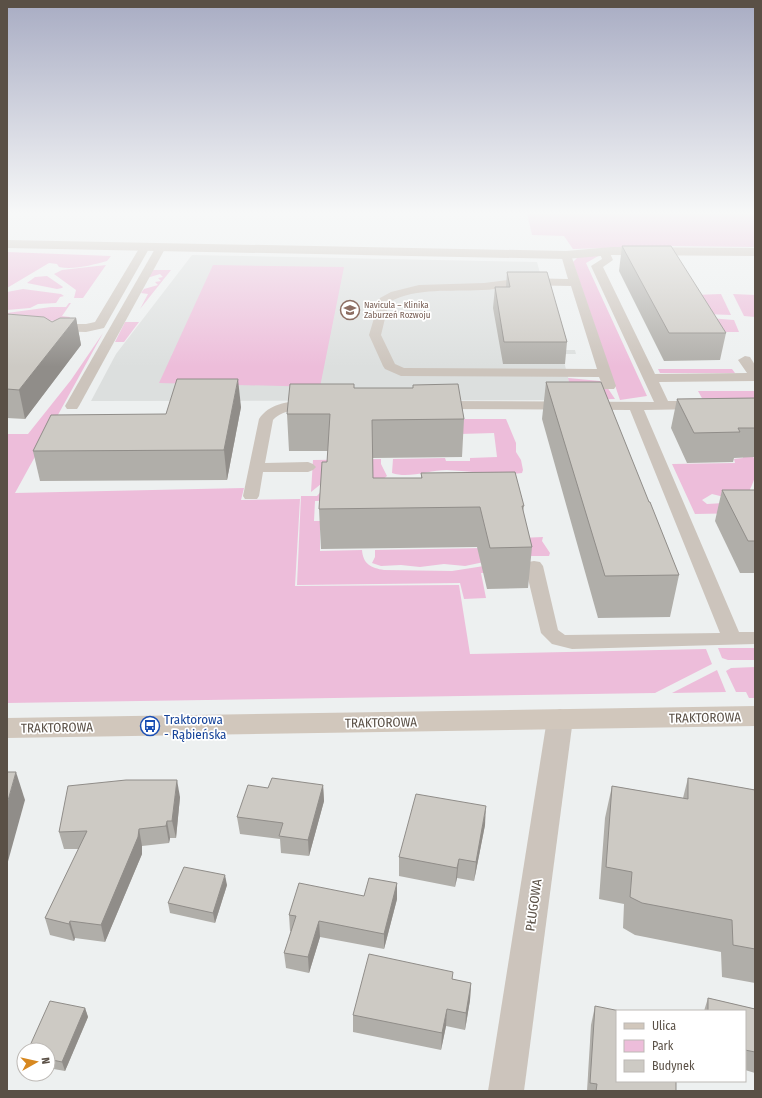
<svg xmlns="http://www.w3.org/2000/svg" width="762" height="1098" viewBox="0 0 762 1098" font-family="'Fira Sans Condensed',sans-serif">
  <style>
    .education { fill: #dcdfde }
    .green { fill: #edbdda }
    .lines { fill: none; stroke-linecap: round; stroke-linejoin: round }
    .service { fill: #ccc4bc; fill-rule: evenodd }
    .minor { fill: #ccc4bc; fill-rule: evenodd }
    .secondary { fill: #d1c7bc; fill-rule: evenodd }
    .wall { fill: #b0aea9 }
    .shaded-wall { fill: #908d89 }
    .building { fill: #cdcac4; stroke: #908d89 }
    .labels { text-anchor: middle; stroke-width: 3.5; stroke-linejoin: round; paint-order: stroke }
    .far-education-label { font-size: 9px; fill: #785e54; stroke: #fff; text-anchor: start }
    .near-street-label { font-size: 13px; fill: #5a5046; stroke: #fff }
    .near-transit-label { font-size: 13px; fill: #164399; stroke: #fff; text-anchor: start }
  </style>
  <rect width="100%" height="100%" fill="#edf0f0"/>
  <path class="education" d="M192 255 537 262 561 350H575L576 354H562L574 400 91 401 116 354Z"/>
  <g class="green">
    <path d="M527 213H755V247L667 246 573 249 564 236 532 235Z"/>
    <path d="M7 252 111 256 107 261C92 265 74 270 59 267L57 264 49 263 7 288Z"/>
    <path d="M600 255 586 263 647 396 620 400 573 262 578 257Z"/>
    <path d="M106 265 83 298H74L76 290 54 274 62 270Z"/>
    <path d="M213 265 344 267 320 387 159 383Z"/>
    <path d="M152 270H171L140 309 148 294 141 293 144 289 158 285 155 282 161 281 158 278 163 277 160 274 147 278Z"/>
    <path d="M47 276 63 287 62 288 57 289 27 283 35 277Z"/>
    <path d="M23 289 61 294 64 296 60 297 56 303 38 304 30 308 7 310V292Z"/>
    <path d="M721 294 731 315 705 314 694 295Z"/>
    <path d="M733 294 755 295V317L744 316Z"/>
    <path d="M69 303H71L62 316 70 317 68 321 7 320V313L51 307H66Z"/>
    <path d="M709 318 734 320 739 332H717Z"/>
    <path d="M125 322H139L124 342H115Z"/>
    <path d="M103 333 15 493 244 488 241 500 300 499 295 586 459 585 470 654 706 649 712 664 655 693 7 703V434H28L71 380Z"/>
    <path d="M658 369H732L735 373H660Z"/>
    <path d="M568 378 600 381 603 387H607L615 399 574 400Z"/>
    <path d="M698 391H755V399L703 400Z"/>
    <path d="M458 419H506L516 443V452L521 460 523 470 522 473C497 476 472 471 447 470 429 470 409 479 392 473L393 459 445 458 446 461H470V458L497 457 494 433 460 434Z"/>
    <path d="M743 455H752C759 465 755 480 750 489L751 492 724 497 712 494 702 500 707 504 724 503 749 513 695 514 672 464 735 463 734 459 743 458Z"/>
    <path d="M381 459V464L387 476 382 480 321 484 311 492 313 460Z"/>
    <path d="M324 488 372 499 315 501 314 521H320V551L362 550C363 564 371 568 384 570L452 571 484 566 522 573H481L486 598 464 599 460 583 297 585 301 496H317Z"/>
    <path d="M543 537 542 541 550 553 549 556H528L520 538Z"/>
    <path d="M483 548 484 562 465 566 444 564 420 567 401 565 381 566 372 563 375 557V550Z"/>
    <path d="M718 648H755V660H728L722 658Z"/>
    <path d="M755 667V698H749L746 692H736L726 671 731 668Z"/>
    <path d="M717 670 726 692 672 693Z"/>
  </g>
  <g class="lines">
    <g class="service">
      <path d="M145 244 150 247 104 328 86 332 51 331 49 328 51 325 55 324H86L95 322 140 247Z"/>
      <path d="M161 244 166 247 79 406 77 409H67L65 406 156 247Z"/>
      <path d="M604 248 608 249 613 260 603 267 655 374 747 373 738 360 745 356 750 357 755 365V381L659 382 668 401H699L704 402 706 405 704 408 699 409 644 410 739 632H755V644L572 649 552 644 541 633 525 566 528 562 534 561 540 562 543 566 558 630 565 635 720 633 630 410 439 409 434 408 432 405 434 402 439 401 654 402 591 266 602 259 599 251Z"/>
      <path d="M566 252 571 255 616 386 614 389H604L599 377 401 376 385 369 383 366 369 335 380 298 391 292 419 285 484 283 523 278 568 279 561 255ZM516 285 571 286 597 369 404 368 395 364 381 335 389 302C418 287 450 292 482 290 493 290 505 287 516 285Z"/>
      <path d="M305 401 316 402 318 405 316 408C301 412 285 407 273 420L265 463 308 462 313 464 316 467 313 470 308 472H263L259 496 257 499H245L243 496 259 419C269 404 287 401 305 401Z"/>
    </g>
    <g class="minor">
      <path d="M7 240 566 251 612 247 755 248V256L612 255 566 259 7 248Z"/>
      <path d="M560 709 569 712 573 719 524 1091H488L547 719 551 712Z"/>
    </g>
    <path class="secondary" d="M755 706V726L7 738V718Z"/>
  </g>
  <g class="wall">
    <path d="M622 246 726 333 720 360 664 361 619 271Z"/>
    <path d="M507 272 567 342 565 364H503L493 308 495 287H506Z"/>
    <path d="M7 314 52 322 76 318 81 345 25 419 7 418Z"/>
    <path d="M546 382 649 502 679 575 670 617 598 618 542 419Z"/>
    <path d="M413 385 464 419 462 457 372 458 373 478H421V473L524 506 523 512 532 547 528 588 487 589 477 547 321 549 319 509 327 462 328 451H289L287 414 354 388H413Z"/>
    <path d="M755 398V457L734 458 733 462 687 463 671 428 677 399Z"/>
    <path d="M241 407 227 480 40 481 33 451 166 414Z"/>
    <path d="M722 490H755V573H740L715 521Z"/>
    <path d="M688 778 755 790V983L722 977 721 952 635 935 623 928 624 904 599 899 605 818 612 786 683 798Z"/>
    <path d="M323 785 324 801 309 856 281 853 280 839 240 834 237 817 268 788Z"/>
    <path d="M180 797 176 838H170L169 843 142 846V854L105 942 75 938 74 941 50 935 45 918 79 849H64L59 832Z"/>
    <path d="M485 825 474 881 457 878 455 887 399 876V857Z"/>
    <path d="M397 883V899L384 949 320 937 309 973 286 968 284 953 291 931H290L289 915 364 896Z"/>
    <path d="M227 885 215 923 170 913 168 903Z"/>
    <path d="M452 979 471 983 470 1000 465 1030 446 1026 441 1050 353 1032V1015Z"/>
    <path d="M708 998 755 1009V1073L745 1070V1011H704Z"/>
    <path d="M595 1006 676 1091H587L591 1025Z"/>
    <path d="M85 1008 88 1017 65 1071 48 1068V1050Z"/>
  </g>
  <g class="shaded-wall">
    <path d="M76 318 81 345 25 419 19 390Z"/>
    <path d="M238 379 241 407 227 480 224 450Z"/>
    <path d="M16 772 25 800 7 865V804Z"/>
    <path d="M177 780 180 797 176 838 172 821Z"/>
    <path d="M323 785 324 801 309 856 308 840Z"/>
    <path d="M486 806 485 825 474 881 476 862Z"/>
    <path d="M167 821 170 838 169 843 166 826Z"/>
    <path d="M139 829 142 846V854L105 942 101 925Z"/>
    <path d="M459 859 457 878 455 887 457 868Z"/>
    <path d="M225 875 227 885 215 923 213 913Z"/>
    <path d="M397 883V899L384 949V934Z"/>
    <path d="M70 921 75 938 74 941 69 924Z"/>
    <path d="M319 921 320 937 309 973 308 957Z"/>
    <path d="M471 983 470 1000 465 1030 466 1013Z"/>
    <path d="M85 1008 88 1017 65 1071 62 1062Z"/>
    <path d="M447 1009 446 1026 441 1050 442 1033Z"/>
  </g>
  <g class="building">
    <path d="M622 246H671L726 333H669Z"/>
    <path d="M507 272H547L567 342H504L495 287H510Z"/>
    <path d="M7 314 44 317 52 322 60 318H76L19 390 7 389Z"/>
    <path d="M177 379H238L224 450 33 451 51 415 166 414Z"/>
    <path d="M546 382H601L649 502H650L679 575 605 576Z"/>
    <path d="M290 384H354V388H413V385L458 384 464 419 372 420 373 478H422L421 473 515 472 524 506H522L532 547 490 548 480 507 319 509 322 462H327L330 414H287Z"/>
    <path d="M755 398V428H738L740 432 694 433 677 399Z"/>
    <path d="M722 490H755V541H748Z"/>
    <path d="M7 772H16L7 804Z"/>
    <path d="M272 778 323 785 308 840 279 836 283 823 237 817 248 785 268 788Z"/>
    <path d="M688 778 755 790V949L733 945 732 920 642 903 630 897 632 872 606 867 612 786 688 799Z"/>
    <path d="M126 780H177L172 821H167L166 826 139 829 138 837 101 925 70 921 69 924 45 918 87 831 59 832 68 786Z"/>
    <path d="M416 794 486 806 476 862 459 859 457 868 399 857Z"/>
    <path d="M184 867 225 875 213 913 168 903Z"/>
    <path d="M369 878 397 883 384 934 319 921 308 957 284 953 296 916 289 915 299 883 364 896Z"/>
    <path d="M369 954 453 972 452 979 471 983 466 1013 447 1009 442 1033 353 1015Z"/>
    <path d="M708 998 755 1009V1052L745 1050V1011H708Z"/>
    <path d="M50 1001 85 1008 62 1062 48 1059V1050H28Z"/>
    <path d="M595 1006 620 1011H617V1081H676V1091H596L597 1084 590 1083Z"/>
  </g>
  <linearGradient id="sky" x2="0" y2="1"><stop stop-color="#a8acc3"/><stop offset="0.58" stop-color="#f7f8f8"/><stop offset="1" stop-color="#f7f8f8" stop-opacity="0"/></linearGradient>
  <rect width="762" height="367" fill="url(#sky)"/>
  <defs>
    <g id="school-ring" transform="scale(1)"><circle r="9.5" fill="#fff" stroke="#8d6e63" stroke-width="1.5"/><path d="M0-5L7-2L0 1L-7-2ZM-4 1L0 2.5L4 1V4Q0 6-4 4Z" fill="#8d6e63"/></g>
    <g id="bus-ring" transform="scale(1)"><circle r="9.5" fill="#fff" stroke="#1a4fb4" stroke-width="1.5"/><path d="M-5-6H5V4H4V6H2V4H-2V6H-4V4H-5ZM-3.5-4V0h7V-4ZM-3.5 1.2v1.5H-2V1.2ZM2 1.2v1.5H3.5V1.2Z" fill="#1a4fb4"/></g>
  </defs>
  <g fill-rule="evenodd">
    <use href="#school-ring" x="350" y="310"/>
    <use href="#bus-ring" x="150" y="726"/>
  </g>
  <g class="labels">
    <g class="far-education-label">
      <text x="364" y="308">Navicula – Klinika<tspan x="364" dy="10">Zaburzeń Rozwoju</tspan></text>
    </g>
    <g class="near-street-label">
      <text transform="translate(705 717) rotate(-1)" y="5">TRAKTOROWA</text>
      <text transform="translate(381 722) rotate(-1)" y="5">TRAKTOROWA</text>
      <text transform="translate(57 727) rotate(-1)" y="5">TRAKTOROWA</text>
      <text transform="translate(533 905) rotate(-82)" y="5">PŁUGOWA</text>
    </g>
    <g class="near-transit-label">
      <text x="164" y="724">Traktorowa<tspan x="164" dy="15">- Rąbieńska</tspan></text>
    </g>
  </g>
  <rect width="762" height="1098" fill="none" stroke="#5a5046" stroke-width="16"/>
  <rect x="616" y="1010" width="130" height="72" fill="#ffffff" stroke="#bdb9b5"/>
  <rect x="624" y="1023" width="20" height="6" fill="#d1c7bc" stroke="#bdb9b5"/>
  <text x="652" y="1030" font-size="12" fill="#5a5046">Ulica</text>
  <rect x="624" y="1040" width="20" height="12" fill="#edbdda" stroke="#bdb9b5"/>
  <text x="652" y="1050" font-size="12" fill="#5a5046">Park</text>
  <rect x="624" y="1060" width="20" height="12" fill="#cdcac4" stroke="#bdb9b5"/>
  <text x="652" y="1070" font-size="12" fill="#5a5046">Budynek</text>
  <g transform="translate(36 1062) rotate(82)"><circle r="19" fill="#ffffff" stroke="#bdb9b5"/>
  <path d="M0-3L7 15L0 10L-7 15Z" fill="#d78820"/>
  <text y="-6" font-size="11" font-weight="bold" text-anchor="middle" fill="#5a5046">N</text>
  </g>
</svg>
